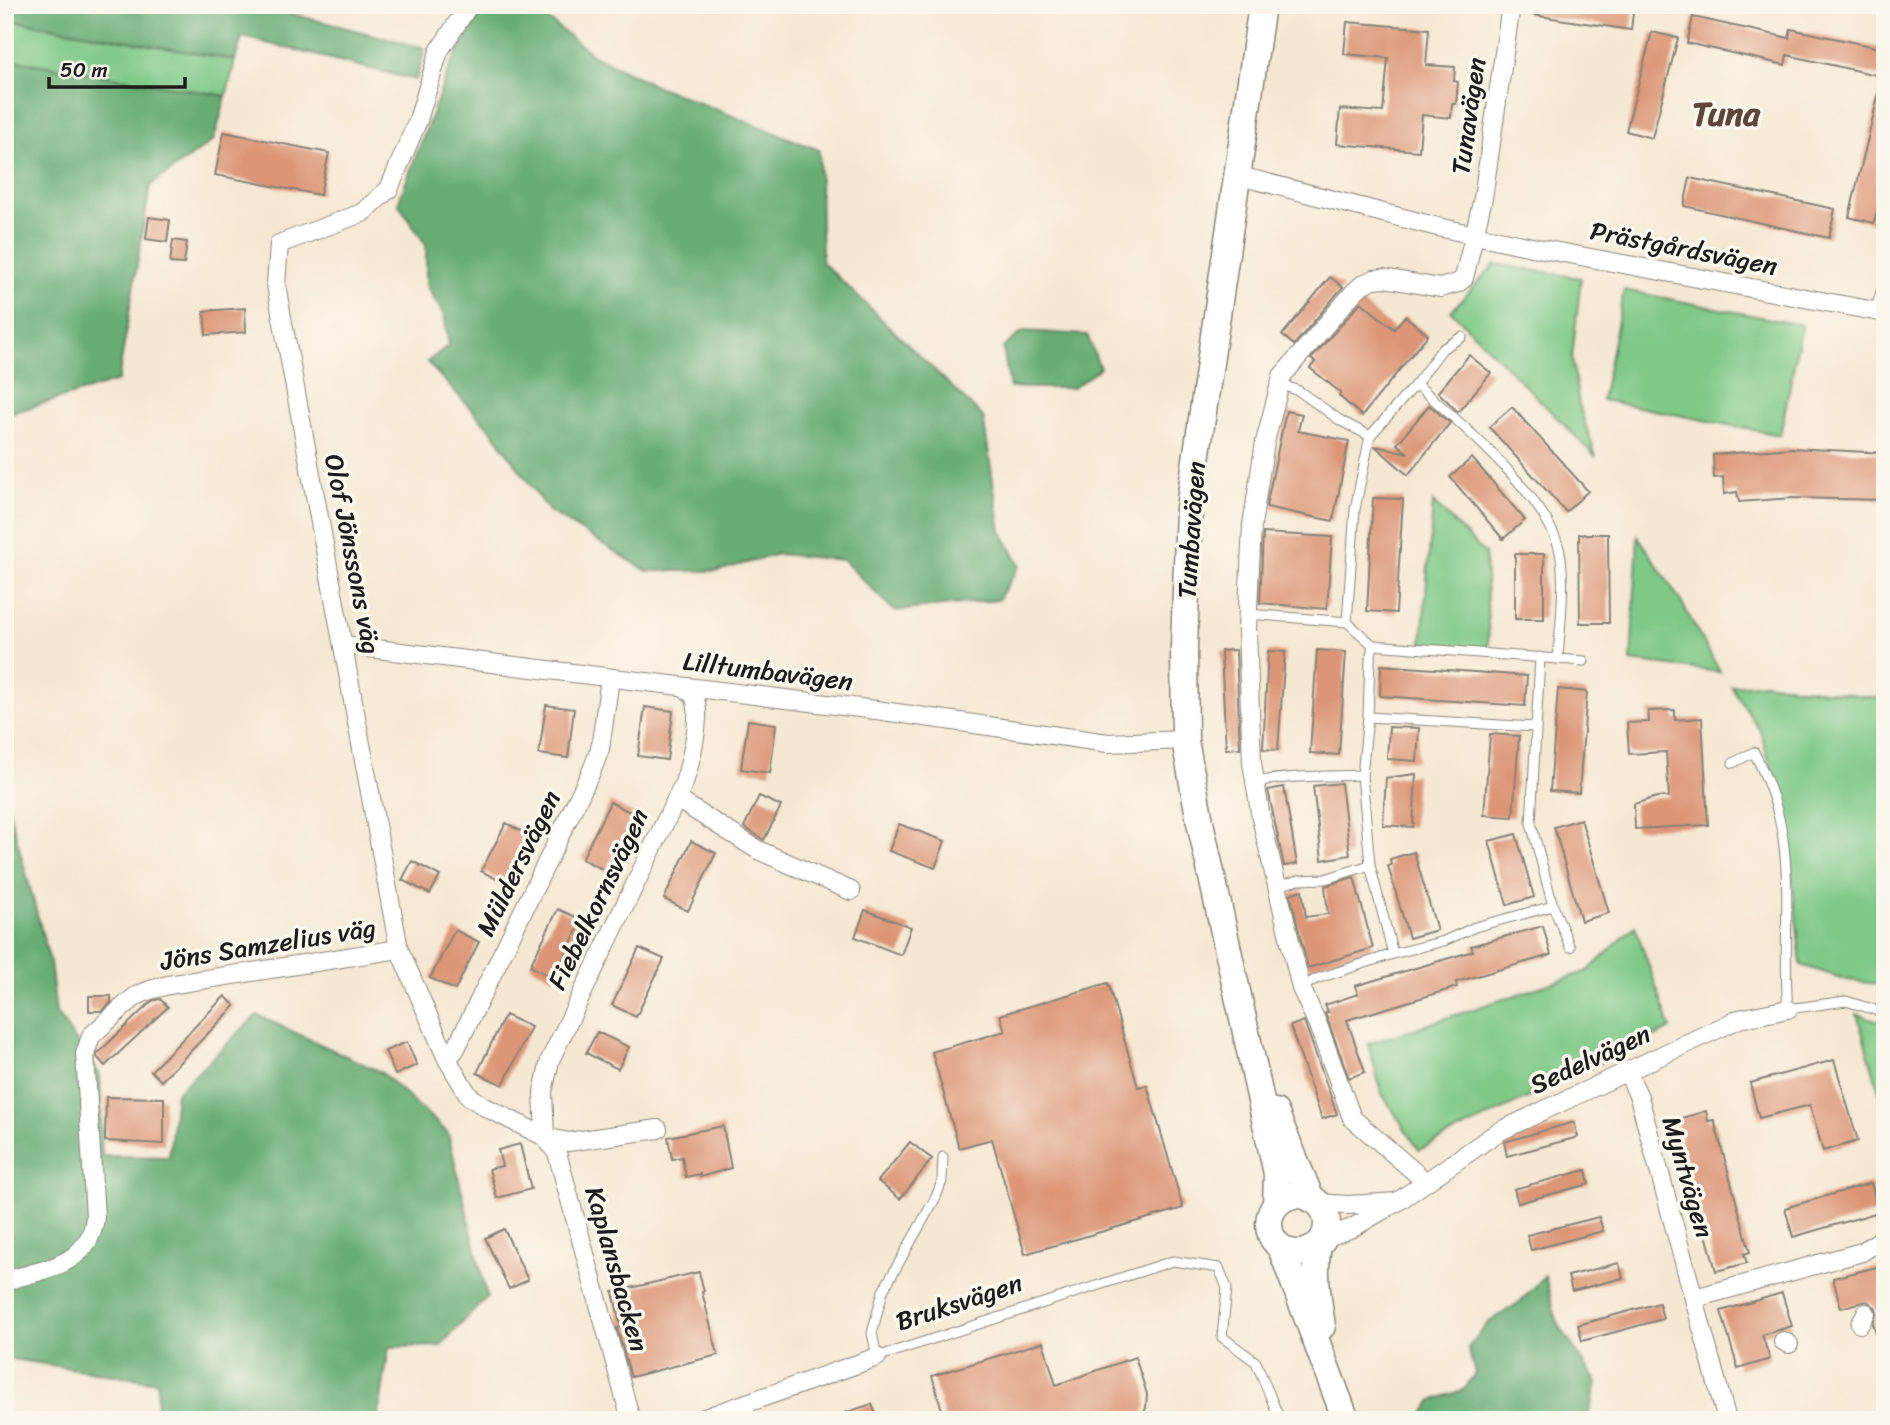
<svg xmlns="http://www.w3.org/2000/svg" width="1890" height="1425" viewBox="0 0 1890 1425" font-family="Sriracha,sans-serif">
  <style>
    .green { fill: #7fc987; stroke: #4e7252; stroke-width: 2 }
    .forest { fill: #67ad74; stroke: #426448; stroke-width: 2 }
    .building { fill: #dc9576 }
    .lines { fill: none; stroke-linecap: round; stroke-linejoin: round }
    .service-casing { stroke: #888277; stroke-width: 11 }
    .minor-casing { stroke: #888277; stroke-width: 20 }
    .secondary-casing { stroke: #888277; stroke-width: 29 }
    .service { stroke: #fff; stroke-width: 9 }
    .minor { stroke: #fff; stroke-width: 18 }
    .secondary { stroke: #fff; stroke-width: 26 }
    .labels { text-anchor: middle; stroke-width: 7; stroke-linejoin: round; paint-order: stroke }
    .street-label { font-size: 26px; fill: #1c1c1c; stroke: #fbf7ec }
    .district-label { font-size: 33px; font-weight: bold; fill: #5f463c; stroke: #fbf7ec }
  </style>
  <rect width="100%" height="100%" fill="#fbf7ec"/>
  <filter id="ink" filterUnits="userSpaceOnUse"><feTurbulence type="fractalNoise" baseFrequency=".0143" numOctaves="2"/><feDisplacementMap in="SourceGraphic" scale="14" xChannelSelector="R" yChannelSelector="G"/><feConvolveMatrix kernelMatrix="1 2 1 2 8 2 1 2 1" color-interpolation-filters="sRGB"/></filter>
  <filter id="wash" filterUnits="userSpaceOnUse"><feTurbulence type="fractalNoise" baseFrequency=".00686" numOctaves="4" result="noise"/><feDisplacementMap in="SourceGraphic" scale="28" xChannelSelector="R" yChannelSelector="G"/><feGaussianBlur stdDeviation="1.57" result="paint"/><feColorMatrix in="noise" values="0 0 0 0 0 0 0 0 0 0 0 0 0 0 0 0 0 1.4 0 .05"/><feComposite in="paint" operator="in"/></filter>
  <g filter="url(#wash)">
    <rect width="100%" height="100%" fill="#f5e8d2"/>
    <g class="green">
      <path d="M5 19 235 60 226 96 5 59Z"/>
      <path d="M1495 264 1581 278 1572 358 1579 405 1596 457 1451 311Z"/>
      <path d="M1624 290 1802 325 1780 435 1602 400Z"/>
      <path d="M1433 502 1485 554 1489 649 1422 644Z"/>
      <path d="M1638 536 1680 600 1720 672 1631 661Z"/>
      <path d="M1765 683 1885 699V985L1847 980 1801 965 1786 816 1760 731 1731 686Z"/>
      <path d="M1635 926 1671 1029 1419 1150 1382 1094 1368 1044 1588 971Z"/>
      <path d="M1857 1014 1885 1023V1112Z"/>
    </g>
    <g class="forest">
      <path d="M5 5H257L425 48 416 80 242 37 235 60 5 19Z"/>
      <path d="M485 5H530L593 55 652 84 819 150 822 262 983 417 1001 531 1020 565 998 600 894 611 843 560 778 554 718 571H647L549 511 492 431 427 362 449 345 444 315 426 285V245L398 203 451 64Z"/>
      <path d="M5 59 226 96 214 140 150 186 118 381 5 415Z"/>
      <path d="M1023 331 1087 335 1100 368 1073 388H1010L1003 348Z"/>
      <path d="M5 796 50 962 56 1013 100 1074 102 1156 169 1157 176 1093 257 1015 381 1072 448 1133 487 1297 440 1346 389 1347 378 1420H156L158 1382 5 1358Z"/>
      <path d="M1545 1276 1557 1322 1597 1383 1587 1420H1421L1431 1401 1465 1389 1475 1373 1468 1348 1488 1323 1521 1301Z"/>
    </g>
    <g id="blocks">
      <g class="building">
        <path d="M1527 5H1634L1631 30 1526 14Z"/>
        <path d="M1693 17 1789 38 1791 29 1885 49V77L1787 55 1785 65 1687 43Z"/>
        <path d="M1347 22 1429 29 1426 65 1455 67 1454 81 1458 82 1456 104H1452L1451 118 1422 115 1419 151 1337 144 1340 109 1383 112 1388 58 1344 54Z"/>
        <path d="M1652 32 1678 38 1652 138 1626 131Z"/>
        <path d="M1879 92 1885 93V178L1874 223 1849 217Z"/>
        <path d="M224 132 329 153 320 195 215 175Z"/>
        <path d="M1690 178 1835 209 1829 238 1684 206Z"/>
        <path d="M149 217 170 220 167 242 146 239Z"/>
        <path d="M173 240 187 242 184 264 170 263Z"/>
        <path d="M1330 277 1343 287 1294 345 1282 335Z"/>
        <path d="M1361 302 1394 329 1405 316 1428 335 1362 416 1339 396 1341 393 1310 368 1315 362 1311 359Z"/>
        <path d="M245 308 246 332 206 335 204 311Z"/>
        <path d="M1469 355 1491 373 1458 412 1438 392Z"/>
        <path d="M1429 405 1450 423 1408 475 1375 446 1408 453 1397 444Z"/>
        <path d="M1512 407 1588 491 1566 512 1489 427Z"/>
        <path d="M1286 411 1302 414 1298 431 1349 441 1333 521 1266 507Z"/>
        <path d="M1791 448 1885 453V500L1793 498 1739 502 1737 492 1724 494 1723 477 1714 478 1713 455Z"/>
        <path d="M1472 458 1525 520 1503 539 1450 477Z"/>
        <path d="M1373 498 1403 499 1396 613 1367 611Z"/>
        <path d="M1263 533 1332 537 1327 609 1260 603Z"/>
        <path d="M1579 534H1608L1609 623H1580Z"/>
        <rect x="1515" y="554" width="29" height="65"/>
        <path d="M1236 650 1240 748 1226 749 1221 651Z"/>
        <path d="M1317 650 1346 652 1339 755 1310 753Z"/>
        <path d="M1268 651 1285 652 1278 750 1263 749Z"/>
        <path d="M1381 665 1527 676 1525 706 1380 696Z"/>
        <path d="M1558 689 1587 692 1579 793 1550 791Z"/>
        <path d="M546 705 574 709 568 758 539 754Z"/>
        <path d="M645 707 673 711 667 760 638 756Z"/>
        <path d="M1675 710V720L1702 718 1708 825 1635 829 1634 804 1657 797H1669L1666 752 1629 754 1627 723 1649 722 1648 711Z"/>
        <path d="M748 720 776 724 770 773 741 769Z"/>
        <path d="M1389 727 1419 728 1417 761 1387 759Z"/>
        <path d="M1490 734 1519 736 1513 817 1484 815Z"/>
        <path d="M1416 774 1413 827 1383 825 1386 778Z"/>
        <path d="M1341 783 1350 855 1322 860 1313 786Z"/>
        <path d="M1284 787 1297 864 1284 866 1268 790Z"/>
        <path d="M759 796 781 806 764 840 744 827Z"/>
        <path d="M610 802 634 814 606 871 582 859Z"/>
        <path d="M1581 819 1609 913 1581 921 1554 827Z"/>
        <path d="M506 823 530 836 506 884 481 871Z"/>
        <path d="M899 824 945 841 935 868 889 851Z"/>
        <path d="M1516 834 1534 897 1507 905 1489 841Z"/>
        <path d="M691 841 716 853 688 911 664 899Z"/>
        <path d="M1414 852 1437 930 1409 938 1388 866 1391 865 1390 859Z"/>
        <path d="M412 861 440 876 430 894 402 880Z"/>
        <path d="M1354 877 1373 948 1308 968 1290 894 1302 890 1306 917 1328 914 1325 886Z"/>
        <path d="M558 909 582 920 554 978 530 966Z"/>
        <path d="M865 910 911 927 901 955 855 937Z"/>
        <path d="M1543 926 1551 955 1456 982 1457 987 1347 1020 1365 1072 1349 1078 1325 1013 1328 1012 1325 1005 1358 994 1355 986 1473 951 1471 946Z"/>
        <path d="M455 930 479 942 455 990 430 978Z"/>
        <path d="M639 948 664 959 636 1017 612 1005Z"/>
        <path d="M1108 983 1138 1087 1147 1085 1183 1208 1025 1254 992 1139 959 1148 932 1052 1005 1031 1000 1015Z"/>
        <path d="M89 996H111V1003L102 1011H89Z"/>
        <path d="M225 996 235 1006 161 1081 151 1071Z"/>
        <path d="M160 999 168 1007 105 1066 97 1057V1054L152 1001Z"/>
        <path d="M505 1015 531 1027 503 1085 477 1073Z"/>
        <path d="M1304 1021 1337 1114 1322 1119 1290 1026Z"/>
        <path d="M597 1032 629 1047 618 1069 586 1053Z"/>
        <path d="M407 1042 417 1065 395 1075 385 1051Z"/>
        <path d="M1834 1060 1858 1141 1823 1151 1810 1105 1759 1118 1750 1083Z"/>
        <path d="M106 1097 164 1098V1144L105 1141Z"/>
        <path d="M1706 1111 1708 1121 1714 1120 1750 1252 1744 1254 1747 1263 1716 1271 1675 1120Z"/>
        <path d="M1574 1122 1578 1137 1507 1156 1504 1142Z"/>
        <path d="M723 1126 731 1168 700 1177V1174L686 1177 682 1157 672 1159 668 1137Z"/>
        <path d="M910 1142 932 1159 900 1199 878 1181Z"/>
        <path d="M520 1144 531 1189 497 1198 489 1169 502 1166 498 1150Z"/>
        <path d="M1586 1170 1589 1184 1518 1203 1514 1189Z"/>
        <path d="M1871 1183 1879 1212 1793 1237 1785 1208Z"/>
        <path d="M1599 1217 1603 1231 1531 1250 1527 1235Z"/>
        <path d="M504 1229 528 1280 509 1289 485 1238Z"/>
        <path d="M1619 1263 1623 1278 1572 1291 1568 1276Z"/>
        <path d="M1885 1265V1349H1881L1873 1324 1877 1313 1875 1307 1867 1301 1841 1308 1833 1278Z"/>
        <path d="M699 1272 704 1291 702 1292 718 1355 631 1377 617 1328 621 1327 613 1292Z"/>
        <path d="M1782 1293 1792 1326 1762 1335 1770 1359 1738 1369 1721 1311Z"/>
        <path d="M1659 1303 1663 1319 1582 1341 1578 1325Z"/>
        <path d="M1043 1342 1056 1385 1135 1357 1147 1394 1146 1408 1140 1420H945L932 1376Z"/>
        <path d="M872 1404 878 1420H832V1417Z"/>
      </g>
    </g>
  </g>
  <g filter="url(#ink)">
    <use href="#blocks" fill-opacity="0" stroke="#888277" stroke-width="2"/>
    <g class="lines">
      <g class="service-casing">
        <g id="service">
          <path d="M1280 384 1299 391 1341 421 1370 436"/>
          <path d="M1416 384C1458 421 1554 501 1561 558 1565 591 1560 626 1558 659"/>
          <path d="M1248 614 1347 622 1373 645"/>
          <path d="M1347 622 1355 509 1370 436 1416 384 1442 349 1462 337"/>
          <path d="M1373 645 1370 660 1368 717 1362 775 1370 865 1393 954"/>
          <path d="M1373 645 1584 661"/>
          <path d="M1540 657 1531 823 1553 906 1570 947"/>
          <path d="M1368 717 1535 727"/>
          <path d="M1733 763 1754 752C1768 780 1779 808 1783 839 1791 893 1783 954 1788 1009L1846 1001 1885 1013"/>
          <path d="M1256 782C1290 775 1326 777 1362 775"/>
          <path d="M1277 886 1299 880 1325 879 1370 865"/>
          <path d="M1301 988 1316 979 1393 954 1444 941 1475 927 1553 906"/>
          <path d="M943 1157 942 1181 936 1197 883 1291 872 1333 877 1357 1173 1261 1219 1268 1227 1288 1222 1337 1256 1362 1280 1420"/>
        </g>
      </g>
      <g class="minor-casing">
        <g id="minor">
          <path d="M469 5 439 51 418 120 389 189 362 213 279 244 276 285 399 949 447 1059 469 1096 485 1107 545 1137 568 1142 658 1129"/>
          <path d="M1236 175 1438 227 1532 247 1885 313"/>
          <path d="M1880 311 1885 294"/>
          <path d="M344 645 876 710 1108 743 1185 740"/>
          <path d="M677 799 758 850 851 891"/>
          <path d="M447 1059 455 1050 592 770 600 749 610 679"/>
          <path d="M1627 1071 1639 1097 1727 1420"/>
          <path d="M545 1137 543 1092 550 1060 684 783C690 764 704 711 693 695 691 692 687 690 685 687"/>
          <path d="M545 1137 557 1153 631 1420"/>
          <path d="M1425 1181 1352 1118 1318 1025 1301 988 1261 818 1252 763 1247 630 1252 525 1265 442 1282 376 1354 292 1363 284 1374 279 1384 278 1440 288 1458 283 1464 278 1483 198 1511 5"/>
          <path d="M1397 1202 1498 1132 1739 1019 1788 1009"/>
          <path d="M1316 1203 1348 1205 1397 1202 1352 1228 1322 1239"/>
          <path d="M5 1281C44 1269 90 1266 95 1217L85 1054 91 1036 124 1006 136 996 150 990 168 985 399 949"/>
          <path d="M1695 1298 1862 1252 1885 1237"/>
          <path d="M1860 1324 1866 1313"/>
          <path d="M1783 1341 1789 1344"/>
          <path d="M699 1420 877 1357"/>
        </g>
      </g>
      <g class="secondary-casing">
        <g id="secondary">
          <path d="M1262 5 1189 508 1184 647 1185 740 1201 827 1277 1174 1276 1205"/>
          <path d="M1275 1112 1311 1199"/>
          <circle cx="1298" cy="1224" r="29"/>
          <path d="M1318 1245C1313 1273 1318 1299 1322 1326"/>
          <path d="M1281 1248 1346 1420"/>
        </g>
      </g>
      <use href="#service" class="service"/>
      <use href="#minor" class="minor"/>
      <use href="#secondary" class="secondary"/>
    </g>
  </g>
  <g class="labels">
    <g class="street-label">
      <text transform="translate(1468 116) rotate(-82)" y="9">Tunavägen</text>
      <text transform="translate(1684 248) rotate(11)" y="9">Prästgårdsvägen</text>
      <text transform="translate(1191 530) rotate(-86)" y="9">Tumbavägen</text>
      <text transform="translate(353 554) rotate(79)" y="9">Olof Jönssons väg</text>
      <text transform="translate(768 671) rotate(7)" y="9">Lilltumbavägen</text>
      <text transform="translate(518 863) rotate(-64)" y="9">Müldersvägen</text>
      <text transform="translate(598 899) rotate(-64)" y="9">Fiebelkornsvägen</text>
      <text transform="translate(268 944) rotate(-9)" y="9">Jöns Samzelius väg</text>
      <text transform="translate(1590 1059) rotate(-25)" y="9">Sedelvägen</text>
      <text transform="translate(1688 1177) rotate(74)" y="9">Myntvägen</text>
      <text transform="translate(617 1269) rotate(74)" y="9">Kaplansbacken</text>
      <text transform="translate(959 1302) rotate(-18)" y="9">Bruksvägen</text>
    </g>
    <g class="district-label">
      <text x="1726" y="125">Tuna</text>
    </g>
  </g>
  <rect width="1890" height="1425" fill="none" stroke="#fbf7ec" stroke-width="28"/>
  <path d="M49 77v10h136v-10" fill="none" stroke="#1c1c1c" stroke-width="3.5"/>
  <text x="60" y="77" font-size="21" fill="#1c1c1c" stroke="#fbf7ec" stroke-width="5" paint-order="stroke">50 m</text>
</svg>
